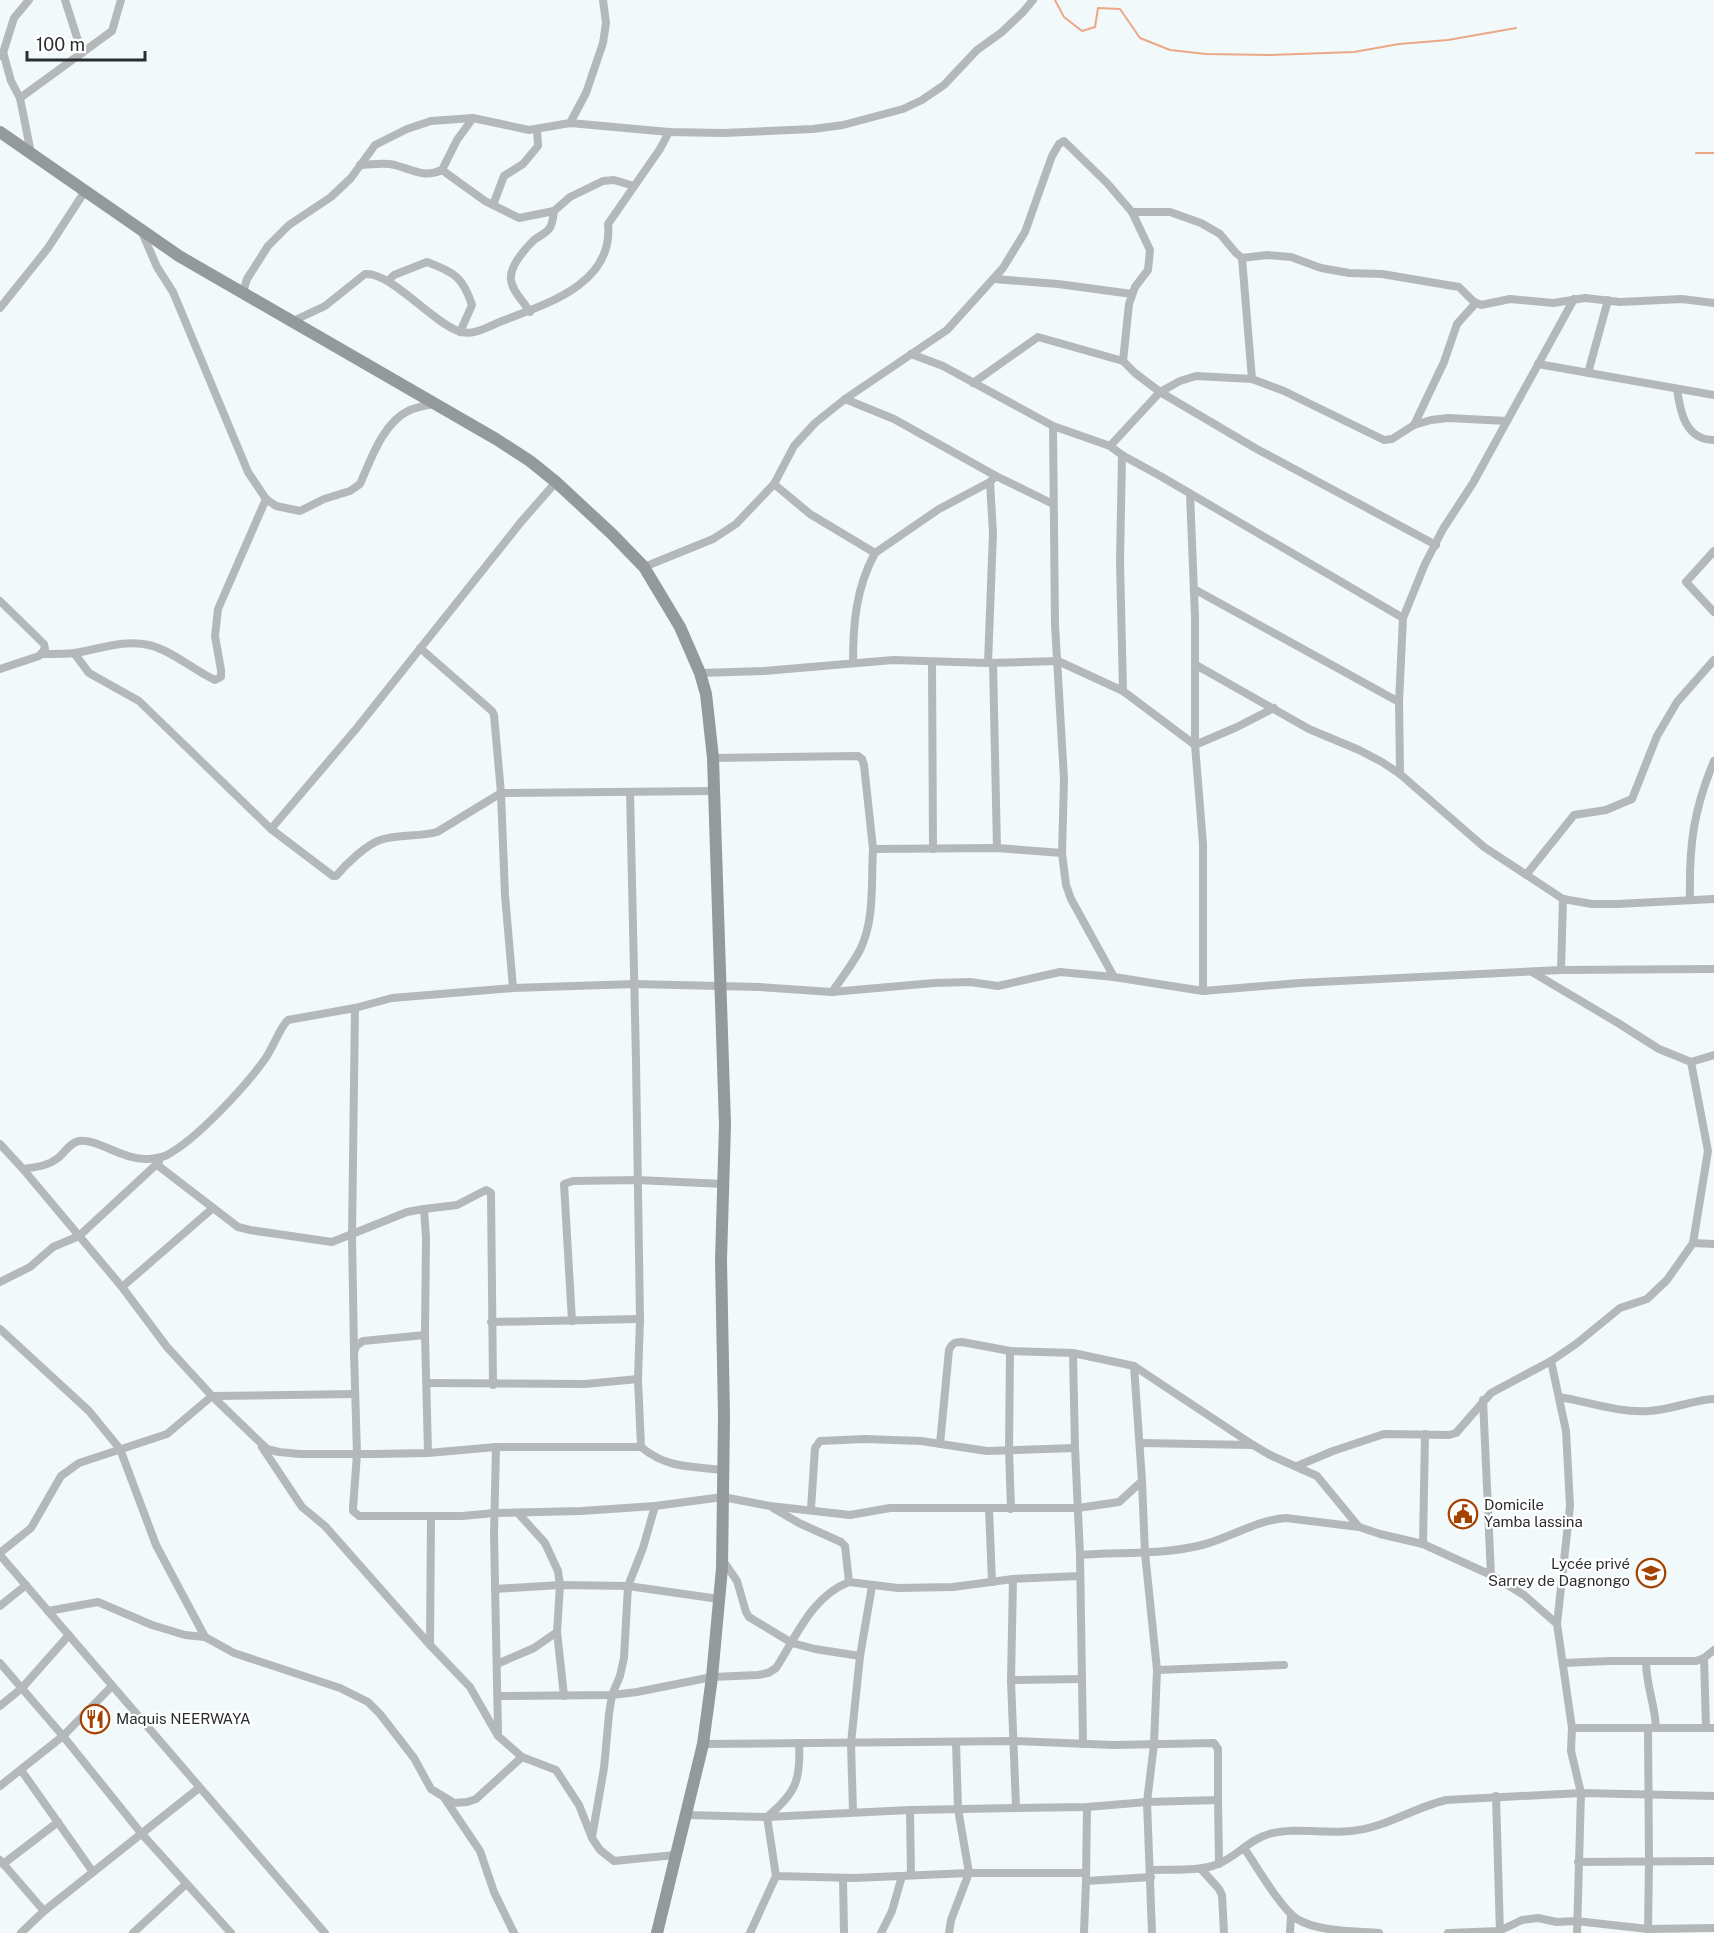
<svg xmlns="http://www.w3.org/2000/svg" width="1714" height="1933" viewBox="0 0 1714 1933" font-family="'Public Sans',sans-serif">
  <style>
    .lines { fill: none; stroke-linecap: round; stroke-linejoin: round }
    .stream { stroke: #eca787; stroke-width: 2 }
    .street { stroke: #b4b8b9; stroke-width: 8 }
    .secondary { stroke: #94999a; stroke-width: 12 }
    .labels { text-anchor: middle; stroke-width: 4.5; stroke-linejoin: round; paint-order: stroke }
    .poi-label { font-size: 15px; fill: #2b2e2f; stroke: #fff; text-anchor: start }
  </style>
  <rect width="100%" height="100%" fill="#f1f9fb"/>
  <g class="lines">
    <g class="stream">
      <path d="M1055 0 1064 17 1082 31 1095 27 1098 8 1120 9 1140 38 1170 50 1206 54 1270 55 1354 52 1399 44 1448 40 1516 28"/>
      <path d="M1696 153H1714"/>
    </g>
    <g class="street">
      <path d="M65 0 82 53"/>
      <path d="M3 52 11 81 20 98 31 153"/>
      <path d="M2 56 14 18 29 0"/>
      <path d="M20 98 112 31 121 0"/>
      <path d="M570 123 586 93 603 43 606 23 603 0"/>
      <path d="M360 165C372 165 383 162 395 165 413 170 424 178 442 170L457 140 473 118"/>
      <path d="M442 170 485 201 519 218 554 211 570 197 603 181 614 180 634 186"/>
      <path d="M493 205 504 176 523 164 538 146 537 129"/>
      <path d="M1132 212H1170L1201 223 1220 234 1236 253 1242 258 1267 255 1291 257 1321 268 1349 273 1382 274 1459 287 1473 301 1481 305 1510 299 1553 303 1585 298 1620 302 1682 299 1714 303"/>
      <path d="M141 230 157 267 173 292 248 472 266 499 276 506 300 511 324 499 350 491 360 484C371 459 383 422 410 410 417 407 426 406 433 404"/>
      <path d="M1242 258 1252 379"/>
      <path d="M994 279 1058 284 1132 294"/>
      <path d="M388 281 394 275 427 262C454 272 463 277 472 305L460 332"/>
      <path d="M243 292 247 279 268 246 289 225 331 197 351 178 375 145 407 129 431 121 473 118 529 130 570 123 669 132 723 133 813 129 843 125 903 109 922 100 944 85 977 50 1002 32 1023 12 1033 0"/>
      <path d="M0 308 48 248 85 191"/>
      <path d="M530 312C524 302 512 291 511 280 509 267 525 249 534 240 539 236 545 234 549 229 553 224 553 217 554 211"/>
      <path d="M293 321 325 306 365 274C391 272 431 321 458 331 473 337 489 326 502 321 546 304 614 284 608 224L660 149 669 132"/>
      <path d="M911 354 943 366 1053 426"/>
      <path d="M1538 364 1714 395"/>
      <path d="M1588 373 1608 300"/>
      <path d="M973 383 1038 337 1123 361 1135 373 1160 392 1255 448 1436 545"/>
      <path d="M1677 389C1680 411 1685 440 1714 440"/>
      <path d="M845 399 947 330 1003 268 1025 232 1052 156 1059 144 1064 141 1107 183 1132 212 1150 250 1148 270 1135 287 1129 304 1123 361"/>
      <path d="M1507 421 1574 299"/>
      <path d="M1414 425 1444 362 1457 324 1475 304"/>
      <path d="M1110 446 1122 455 1162 477 1403 618 1399 702 1400 774"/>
      <path d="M1122 455 1120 561 1123 691"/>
      <path d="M774 484 810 514 875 553C856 588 853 623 853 663"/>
      <path d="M1190 494 1195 617V745L1203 844V991"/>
      <path d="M1714 551 1686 582 1714 612"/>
      <path d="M875 553 939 509 990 482 996 476 1053 504"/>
      <path d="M644 567 713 539 736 524 774 484 794 446 815 423 845 399 894 419 996 476"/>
      <path d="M1194 589 1399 702"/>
      <path d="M0 601 44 644 45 649 39 656 0 669"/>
      <path d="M74 653 89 673 139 701 271 829 333 876H336C346 864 366 845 380 840 398 834 419 837 437 832L501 793 494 715 492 711 420 648"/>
      <path d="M43 654C53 654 65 654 75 653 100 649 124 639 149 645 173 651 193 670 215 680L221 677V670L215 636 218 609 266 499"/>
      <path d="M932 662 933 849"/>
      <path d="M988 663 993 533 990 482"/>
      <path d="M993 663 997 848"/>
      <path d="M1196 665 1309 729 1359 750 1382 762 1400 774 1484 847 1563 899 1592 904H1617L1714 899"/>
      <path d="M700 673 764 671 893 660 988 663 1058 661 1123 691 1195 745 1237 727 1274 708"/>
      <path d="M713 758 858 756 862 759 864 765 873 849 997 848 1062 853 1066 885 1071 899 1114 977"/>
      <path d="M630 792 636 1061 640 1319 638 1379"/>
      <path d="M271 829 356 729 521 522 556 482"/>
      <path d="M1062 853 1064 779 1055 625 1053 426 1110 446 1160 392 1180 381 1196 376 1252 379 1284 391 1384 440 1392 439 1414 425 1431 420 1448 418 1507 421 1473 483 1443 529 1425 564 1403 618"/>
      <path d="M1526 875 1574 815 1606 810 1632 799 1657 736 1677 702 1714 660"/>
      <path d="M1690 899C1689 846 1693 811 1714 761"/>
      <path d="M1561 970 1714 969"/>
      <path d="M513 988 505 895 501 793 713 791"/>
      <path d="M832 992C841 979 852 965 860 950 875 920 871 882 873 849"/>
      <path d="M1691 1062 1714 1055"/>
      <path d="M0 1144 23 1169 122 1287 167 1347 212 1396 267 1449 279 1452 300 1454H375L428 1453 496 1447H641C668 1469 690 1466 723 1470"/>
      <path d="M156 1164 238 1227 250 1230 332 1242 407 1212 424 1209 426 1237 425 1335 428 1453"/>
      <path d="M23 1169C36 1167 48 1166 58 1158 65 1153 69 1143 79 1141 97 1138 124 1161 149 1159 155 1158 162 1158 167 1155 197 1139 245 1087 265 1059 273 1048 280 1027 288 1020L355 1008 392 998 513 988 635 984 759 987 832 992 934 983 970 982 998 986 1060 972 1114 977 1203 991 1299 983 1561 970 1563 899"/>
      <path d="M424 1209 457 1205 486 1190 491 1193 493 1385"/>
      <path d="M1693 1243 1714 1244"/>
      <path d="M0 1282 30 1267 53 1247 79 1236 159 1162"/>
      <path d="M122 1287 213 1208"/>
      <path d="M572 1321 564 1184 573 1181 637 1180 724 1184"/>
      <path d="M491 1322 640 1319"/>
      <path d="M0 1329 89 1411 120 1449 156 1545 205 1637 234 1653 340 1688 368 1702 380 1714 414 1758 431 1789 454 1803 467 1802 476 1799 522 1757"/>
      <path d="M425 1335 363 1341 356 1346 354 1353 357 1454 353 1508V1511L359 1516H462L495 1513 581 1511 655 1506 723 1497 770 1506 850 1515 890 1508H1078L1119 1502 1142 1481 1134 1366 1253 1445 1270 1455 1317 1476 1359 1527 1380 1534 1423 1544 1491 1575 1524 1595 1557 1624 1572 1728 1571 1751 1581 1793 1577 1933"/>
      <path d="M354 1350 352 1236 355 1008"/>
      <path d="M1010 1351 1009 1450 1011 1509"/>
      <path d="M1073 1353 1075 1448 1080 1555 1083 1744"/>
      <path d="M1551 1361 1566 1431 1570 1506 1557 1624"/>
      <path d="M427 1383 585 1384 638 1379 641 1447"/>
      <path d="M1560 1397C1588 1402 1619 1413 1649 1411 1671 1410 1692 1400 1714 1399"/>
      <path d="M1483 1400 1491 1575"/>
      <path d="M1140 1443 1253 1445"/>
      <path d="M940 1444 949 1350C952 1343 955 1342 962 1342L1010 1351 1073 1353 1134 1366"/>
      <path d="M262 1447 302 1507 325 1526 430 1645 470 1687 498 1736 522 1757 556 1770 579 1805 592 1838 600 1850 614 1861 675 1855"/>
      <path d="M496 1447 494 1535 498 1732"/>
      <path d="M1297 1466 1333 1451 1384 1434 1449 1435 1456 1433 1491 1393 1551 1361 1576 1344 1620 1308 1647 1299 1667 1280 1693 1243 1708 1151 1691 1062 1659 1049 1618 1023 1532 972"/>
      <path d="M1142 1481 1145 1553 1157 1670 1154 1744 1147 1802 1152 1933"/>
      <path d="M773 1508 799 1523 841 1542 845 1546 849 1582 898 1588 953 1587 1013 1579 1080 1576"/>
      <path d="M989 1508 992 1582"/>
      <path d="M811 1509 815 1448 820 1441 865 1439 921 1441 987 1451 1075 1448"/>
      <path d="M518 1513 545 1543 558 1571 560 1585 557 1632 564 1696"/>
      <path d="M1423 1544 1425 1434"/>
      <path d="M0 1553 31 1528 61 1476 79 1463 167 1434 212 1396 355 1394"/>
      <path d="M0 1555 325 1933"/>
      <path d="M1080 1555C1121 1552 1162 1555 1202 1545 1230 1538 1256 1520 1286 1518L1359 1527"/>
      <path d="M722 1559 737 1581 746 1612 749 1617 792 1643 815 1649 860 1656"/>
      <path d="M1013 1579 1011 1680 1016 1808 1087 1807 1147 1802 1218 1800 1219 1864"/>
      <path d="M495 1589 560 1585 628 1586 719 1599"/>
      <path d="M0 1606 26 1585"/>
      <path d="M48 1611 98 1602 152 1625 185 1635 205 1637"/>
      <path d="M430 1645 431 1517"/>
      <path d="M1704 1658 1706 1728"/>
      <path d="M1646 1662C1646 1685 1655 1704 1656 1728"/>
      <path d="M0 1663 63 1736 141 1833 231 1933"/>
      <path d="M1563 1663 1610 1661H1696L1704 1658 1714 1650"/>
      <path d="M497 1664 534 1648 557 1632"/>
      <path d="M1157 1670 1284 1665"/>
      <path d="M1011 1680 1081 1679"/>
      <path d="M498 1696 612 1695 637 1692 712 1677 758 1675 768 1673 776 1668C796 1637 812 1596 849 1582"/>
      <path d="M0 1706 22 1688 69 1635"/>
      <path d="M1572 1728H1714"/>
      <path d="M1648 1728 1649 1862 1648 1933"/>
      <path d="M799 1743C801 1780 796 1793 767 1817L776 1876 854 1878 969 1873H1086"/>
      <path d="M703 1744 1013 1741 1113 1745 1214 1743 1218 1749V1800"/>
      <path d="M21 1770 93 1872"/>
      <path d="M0 1786 63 1736 112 1686"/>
      <path d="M1496 1796 1500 1933"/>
      <path d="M445 1799 480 1851 494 1892 514 1933"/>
      <path d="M1087 1807 1086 1881 1151 1877"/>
      <path d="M910 1810 911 1875"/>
      <path d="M853 1812 851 1743 860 1656 872 1586"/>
      <path d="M686 1815 767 1817 910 1810 1016 1808"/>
      <path d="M592 1837 604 1768 609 1714 612 1695 620 1676 624 1658 628 1586 643 1548 655 1506"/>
      <path d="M1244 1848C1256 1865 1281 1909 1297 1919 1318 1932 1356 1931 1379 1933"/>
      <path d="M0 1860 44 1911"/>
      <path d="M1578 1862 1714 1861"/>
      <path d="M3 1864 58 1822"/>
      <path d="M1201 1869 1219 1889 1222 1895 1224 1933"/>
      <path d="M1150 1870C1172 1869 1198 1872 1218 1864 1236 1857 1250 1839 1269 1834 1295 1827 1324 1834 1351 1831 1385 1828 1413 1808 1446 1800L1581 1793 1714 1796"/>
      <path d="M843 1878 844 1933"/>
      <path d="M21 1933 44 1911 199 1788"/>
      <path d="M133 1933 185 1885"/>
      <path d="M750 1933 776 1876"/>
      <path d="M881 1933 892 1911 902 1876"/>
      <path d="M949 1933 951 1920 969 1873 958 1809 956 1742"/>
      <path d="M1084 1933 1086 1881"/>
      <path d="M1290 1933 1291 1915"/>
      <path d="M1448 1933 1499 1931 1522 1920 1538 1918 1557 1922 1576 1921 1648 1929 1714 1928"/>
    </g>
    <path class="secondary" d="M0 132 179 256 496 439 530 461 556 482 612 534 644 567 680 627 700 673 706 694 713 758 725 1125 721 1260 724 1416 722 1568 712 1677 703 1744 657 1933"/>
  </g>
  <defs>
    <g id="civic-ring" transform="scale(1.5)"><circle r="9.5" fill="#fff" stroke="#a44200" stroke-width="1.5"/><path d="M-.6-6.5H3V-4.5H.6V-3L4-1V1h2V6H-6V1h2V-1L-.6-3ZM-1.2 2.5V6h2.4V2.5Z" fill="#a44200"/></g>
    <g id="school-ring" transform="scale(1.5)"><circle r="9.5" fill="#fff" stroke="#a44200" stroke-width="1.5"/><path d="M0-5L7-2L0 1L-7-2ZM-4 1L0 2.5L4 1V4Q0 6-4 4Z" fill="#a44200"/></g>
    <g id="restaurant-ring" transform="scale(1.5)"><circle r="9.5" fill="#fff" stroke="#a44200" stroke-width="1.5"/><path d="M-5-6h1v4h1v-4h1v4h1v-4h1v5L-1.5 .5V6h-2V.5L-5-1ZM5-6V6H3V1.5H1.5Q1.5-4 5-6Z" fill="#a44200"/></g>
  </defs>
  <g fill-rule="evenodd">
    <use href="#civic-ring" x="1463" y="1514"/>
    <use href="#school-ring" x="1651" y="1573"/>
    <use href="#restaurant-ring" x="95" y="1719"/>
  </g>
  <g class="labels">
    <g class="poi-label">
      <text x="1484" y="1510">Domicile<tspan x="1484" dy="17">Yamba lassina</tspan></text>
      <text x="1630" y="1569" text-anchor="end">Lycée privé<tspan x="1630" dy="17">Sarrey de Dagnongo</tspan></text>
      <text x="116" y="1724">Maquis NEERWAYA</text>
    </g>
  </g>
  <path d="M27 51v9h118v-9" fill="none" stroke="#2b2e2f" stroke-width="3"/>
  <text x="36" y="51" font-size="18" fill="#2b2e2f" stroke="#ffffff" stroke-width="4.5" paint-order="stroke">100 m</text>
</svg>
